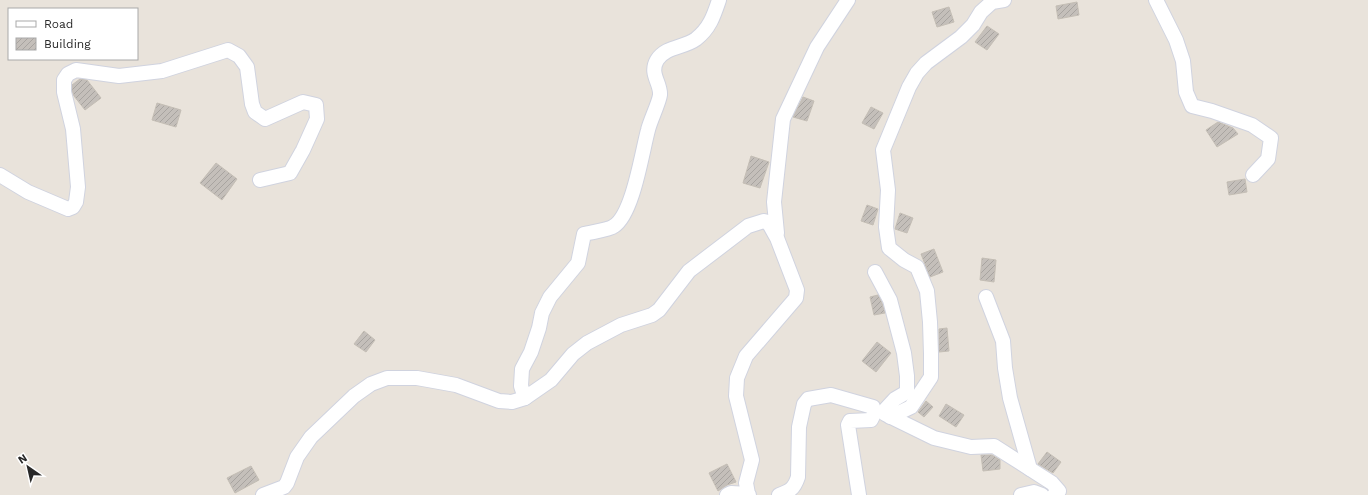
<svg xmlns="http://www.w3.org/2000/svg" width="1368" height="495" viewBox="0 0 1368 495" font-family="'Work Sans',sans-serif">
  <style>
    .building { fill: url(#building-hatch); stroke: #c4beb5 }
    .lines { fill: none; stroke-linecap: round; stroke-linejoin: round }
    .minor-casing { stroke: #d0d3df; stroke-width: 16 }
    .minor { stroke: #fff; stroke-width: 14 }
  </style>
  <defs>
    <pattern id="building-hatch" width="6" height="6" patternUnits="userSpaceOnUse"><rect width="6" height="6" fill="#c4bfba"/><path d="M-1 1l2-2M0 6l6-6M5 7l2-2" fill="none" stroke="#a8a4a0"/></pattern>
  </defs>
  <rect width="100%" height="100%" fill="#e9e3db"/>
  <g class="building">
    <path d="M1077 2 1079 15 1058 19 1056 6Z"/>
    <path d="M949 7 954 22 937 27 932 12Z"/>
    <path d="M987 26 999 34 987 50 975 42Z"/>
    <path d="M80 79 87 80 101 98 85 110 74 96 72 91V85Z"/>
    <path d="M803 97 814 101 807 121 793 117Z"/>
    <path d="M157 103 181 110 176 127 152 120Z"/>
    <path d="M871 107 883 113 874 129 862 123Z"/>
    <path d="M1218 122 1233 128 1238 134 1217 147 1206 130Z"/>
    <path d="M751 156 769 162 760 188 743 183Z"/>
    <path d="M216 163 237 179 222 200 200 183Z"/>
    <path d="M1245 179 1247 192 1229 195 1227 182Z"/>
    <path d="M867 205 878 209 873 225 861 221Z"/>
    <path d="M900 213 913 218 907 233 895 229Z"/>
    <path d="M934 249 943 272 930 277 921 254Z"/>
    <path d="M982 258 996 260 994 282 980 280Z"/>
    <path d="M878 295 882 303 885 313 874 315 870 297Z"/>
    <path d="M947 328 949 351 939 352V329Z"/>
    <path d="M364 331 375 340 366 352 354 344Z"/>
    <path d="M877 342 891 353 876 372 862 361Z"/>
    <path d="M926 401 933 407 924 417 918 412Z"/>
    <path d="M946 404 964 415 956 427 939 416Z"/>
    <path d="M1047 452 1061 462 1053 473 1038 464Z"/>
    <path d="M981 455H992L1000 460V469L983 471Z"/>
    <path d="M727 464 736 482 727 485 718 491 709 473Z"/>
    <path d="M251 466 259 480 235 493 227 478Z"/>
  </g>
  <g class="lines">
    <g class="minor-casing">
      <g id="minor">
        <path d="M1156 0 1176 40 1183 61 1186 92 1192 106 1212 111 1252 125 1271 138 1268 159 1253 175"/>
        <path d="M0 175 28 192 68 209 73 207 76 202 78 187 73 129 64 92V80L68 74 76 70 119 76 162 71 228 50 239 56 247 67 252 104 255 112 265 119 303 102 316 105 317 119 303 150 290 173 260 180"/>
        <path d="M777 233 774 202 783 119 817 47 848 0"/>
        <path d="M875 272 890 300 904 353 907 376V392L895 399 883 412"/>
        <path d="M986 297 1003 341 1005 368 1010 398 1030 469"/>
        <path d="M525 398 521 386 522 369 531 352 539 328 542 313 550 297 578 263 584 234C591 232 609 230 614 226 633 214 642 152 648 130 650 121 659 103 660 95 661 83 649 74 657 60 666 46 684 48 696 39 710 28 714 15 719 0"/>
        <path d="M885 414 934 438 971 447 994 446 1052 483 1059 491 1054 495"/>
        <path d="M890 417 911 407 931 377V354L930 322 927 291 917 267 904 260 889 248 886 227 888 190 883 150 909 87 917 73 926 63 961 37 973 25 981 12 992 2 1004 0"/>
        <path d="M263 495 284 487 287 483 297 457 311 437 354 396 371 384 387 378H417L456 385 499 401 512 402 525 398 551 380 573 354 587 343 621 325 652 315 659 310 689 271 748 226 764 221 768 222 777 238 797 290 796 298 746 356 737 378 736 396 752 460 746 483 748 494 749 495"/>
        <path d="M727 495 731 493 748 494"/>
        <path d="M779 495C790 491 794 489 798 477L799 427 804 404 808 399 831 395 873 407 874 414 871 420 850 421 848 425 859 495"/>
        <path d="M1021 495 1034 492 1042 495"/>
      </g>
    </g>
    <use href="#minor" class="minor"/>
  </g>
  <rect x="8" y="8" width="130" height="52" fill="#ffffff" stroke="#a9a9a9"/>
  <rect x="16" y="21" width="20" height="6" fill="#ffffff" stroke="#a9a9a9"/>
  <text x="44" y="28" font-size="12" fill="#282828">Road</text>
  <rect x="16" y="38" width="20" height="12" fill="url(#building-hatch)" stroke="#a9a9a9"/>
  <text x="44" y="48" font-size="12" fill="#282828">Building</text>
  <g transform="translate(28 467) rotate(326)" stroke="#ffffff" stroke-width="3" paint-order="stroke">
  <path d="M0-3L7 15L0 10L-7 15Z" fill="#282828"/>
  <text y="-6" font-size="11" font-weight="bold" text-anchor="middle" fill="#282828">N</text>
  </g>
</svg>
